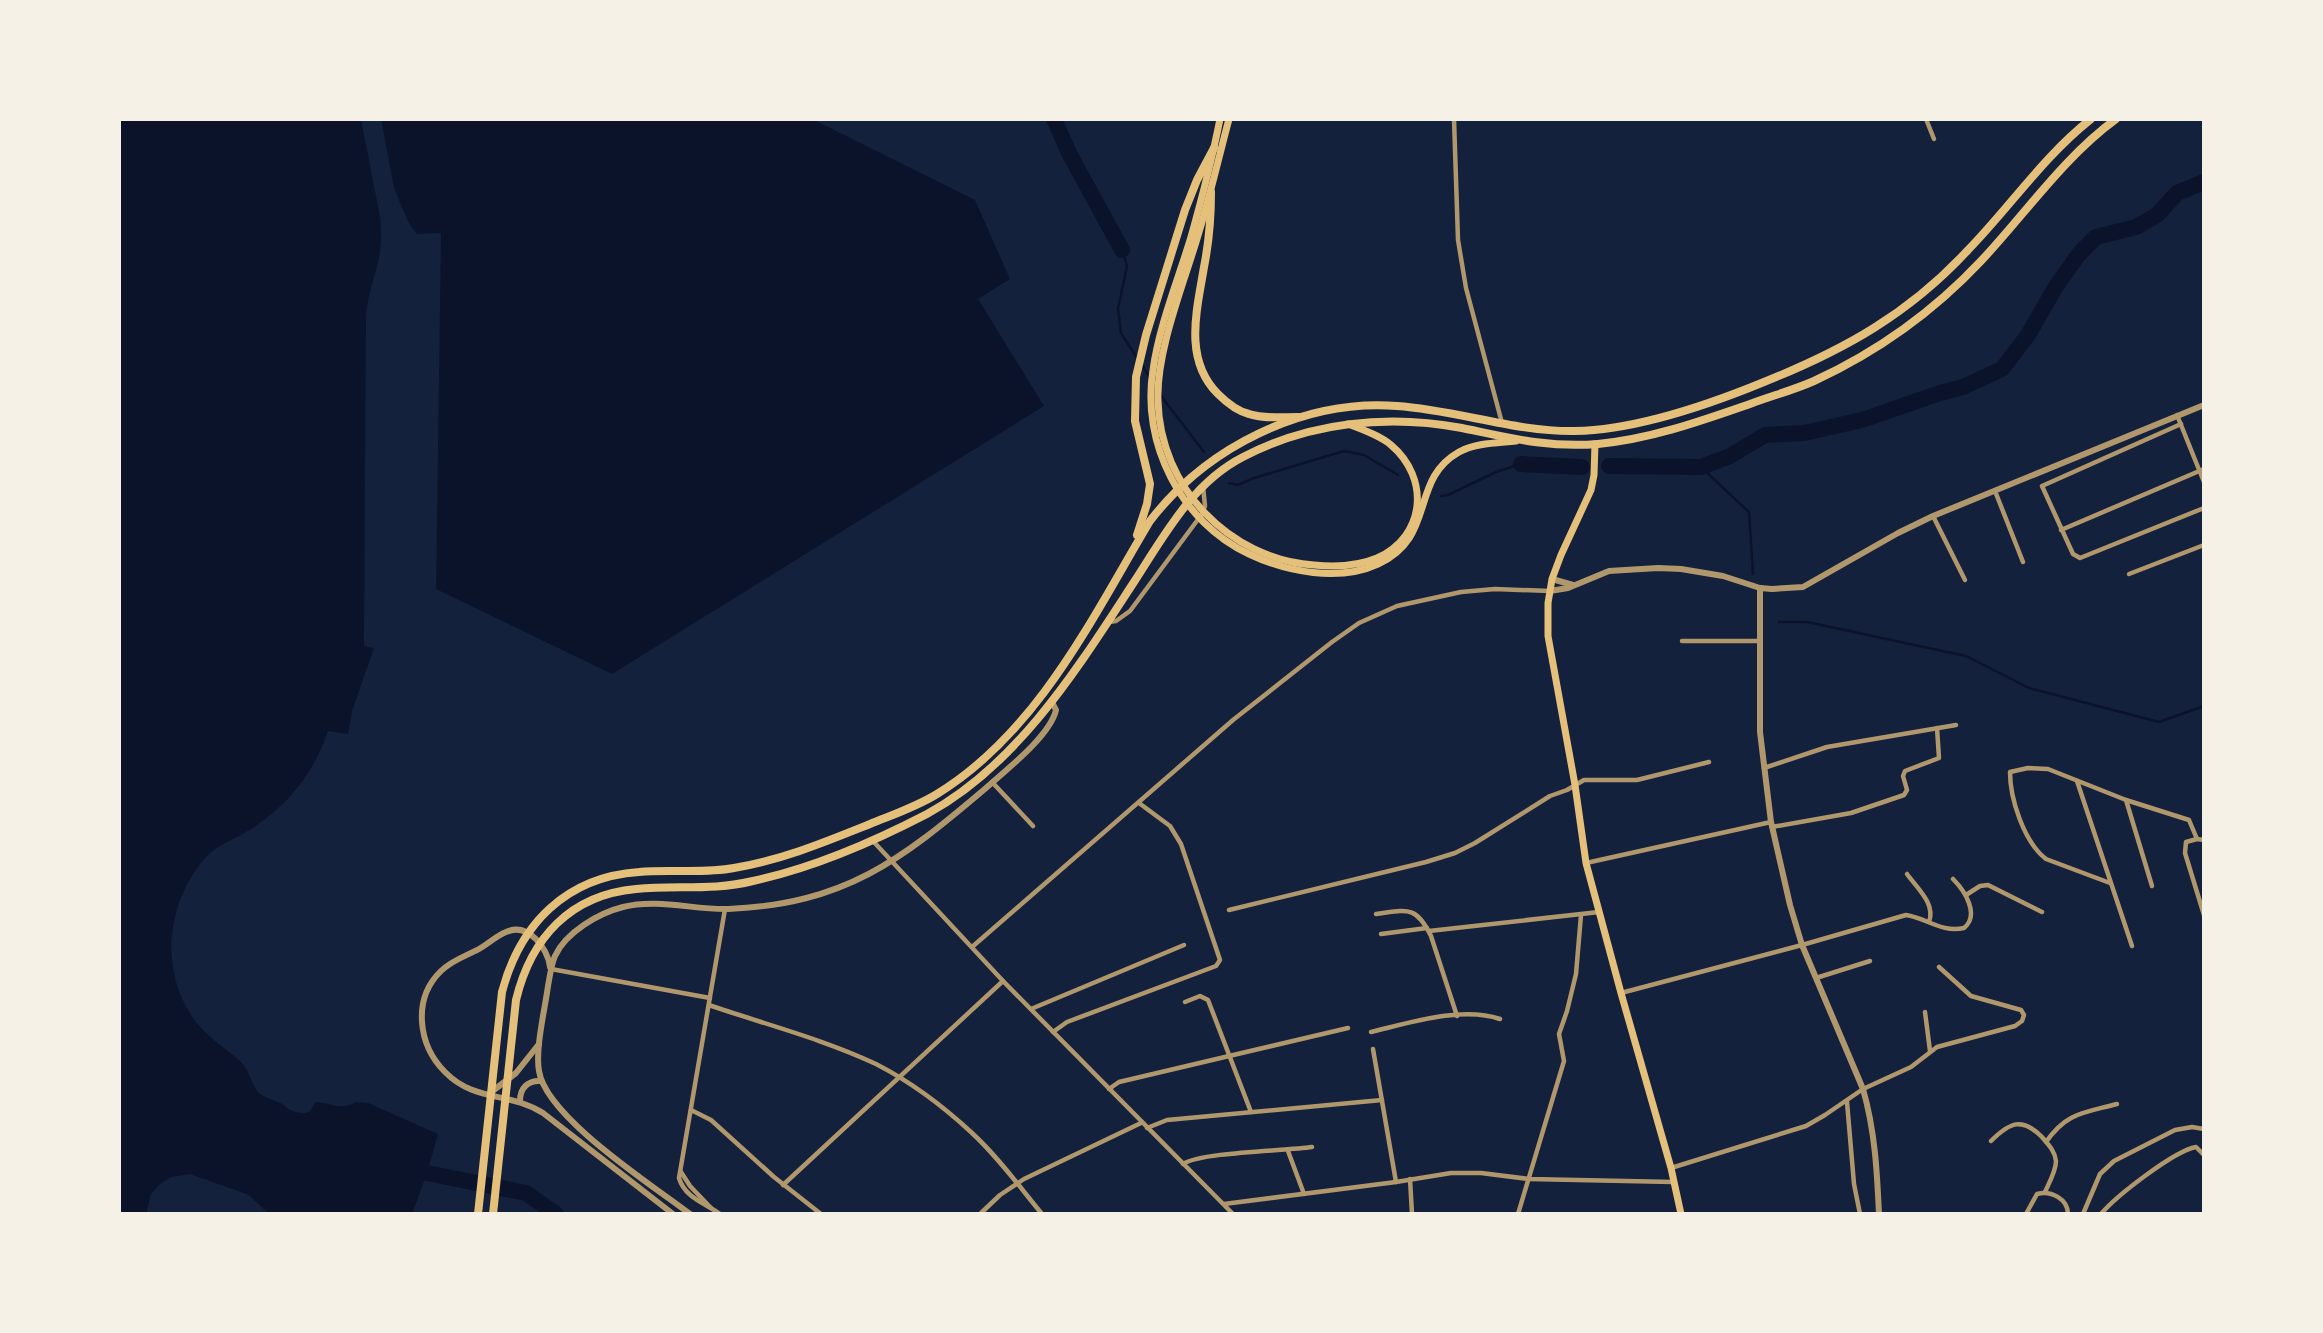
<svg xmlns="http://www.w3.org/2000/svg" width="2323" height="1333" viewBox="0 0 2323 1333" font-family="'Archivo Narrow',sans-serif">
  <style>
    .water { fill: #0b132b }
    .pier { fill: #14213d }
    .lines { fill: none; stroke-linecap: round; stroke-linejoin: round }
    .stream { stroke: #0b132b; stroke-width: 2.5 }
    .river { stroke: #0b132b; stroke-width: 16 }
    .minor { stroke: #b1986c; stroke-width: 4.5 }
    .tertiary { stroke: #b1986c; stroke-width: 6 }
    .secondary { stroke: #e5c07b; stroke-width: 7 }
    .primary { stroke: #e5c07b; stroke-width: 7 }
    .trunk { stroke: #e5c07b; stroke-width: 8 }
  </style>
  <rect width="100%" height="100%" fill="#14213d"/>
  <g class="water">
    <path d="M119 119H361C368 154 383 207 381 241 380 267 368 289 366 315L364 646 374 648 352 711 348 734 328 731C313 775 286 808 246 832 233 840 217 845 206 857 168 900 159 965 191 1015 204 1035 224 1047 241 1062 250 1070 251 1086 260 1094 266 1098 277 1101 284 1105 289 1111 303 1116 310 1111L316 1102C330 1103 343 1111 355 1102L368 1103 438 1134 427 1173 412 1214H269L249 1195 190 1174 171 1177 160 1184 151 1194 146 1214H119Z"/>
    <path d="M381 119H812L975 200 1010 279 978 299 1044 406 612 674 436 589 441 233 417 234C391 203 388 157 381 119Z"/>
  </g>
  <g class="pier">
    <path d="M361 119H365L385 227H382Z"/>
    <path d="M378 119H381L394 188 409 224 405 225 391 189Z"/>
  </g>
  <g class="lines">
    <g class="stream">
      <path d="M1122 250 1127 266 1118 309 1121 333 1137 358"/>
      <path d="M1141 363 1150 378"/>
      <path d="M1161 396 1204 452"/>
      <path d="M1701 467 1749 512 1753 574"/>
      <path d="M1229 483 1238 485 1254 478 1344 451 1364 455 1398 475"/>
      <path d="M1441 496 1448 495 1496 472 1521 464"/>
      <path d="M1779 622H1807L1966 656 2029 688 2159 722 2204 706"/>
    </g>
    <g class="river">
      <path d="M1054 119 1069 153 1122 250"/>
      <path d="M1521 464 1582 467"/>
      <path d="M1609 466 1701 467 1730 456 1765 435 1804 433 1862 420 1940 393 1963 387 2002 369 2028 335 2055 288 2079 254 2096 237 2136 227 2157 215 2177 193 2204 182"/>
      <path d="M427 1173 526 1193 556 1214"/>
    </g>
    <g class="minor">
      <path d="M1454 119 1458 240 1466 288 1502 423"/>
      <path d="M1926 119 1934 139"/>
      <path d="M2177 415 2204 482"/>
      <path d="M2181 424 2042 486 2073 554 2080 558 2204 508"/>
      <path d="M1995 491 2023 562"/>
      <path d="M1933 516 1965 580"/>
      <path d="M2061 530 2204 469"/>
      <path d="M2129 574 2204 545"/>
      <path d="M1109 622 1116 621 1130 611 1202 514 1205 506 1203 486"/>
      <path d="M1682 641H1760"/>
      <path d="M1764 768 1827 747 1956 725"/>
      <path d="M2077 781 2132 946"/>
      <path d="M992 782 1033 826"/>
      <path d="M2126 800 2152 886"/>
      <path d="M1772 827 1851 813 1904 795 1907 790 1903 776 1905 771 1939 758 1937 728"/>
      <path d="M2197 839 2204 840"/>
      <path d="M872 840 1003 981 1233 1214"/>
      <path d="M1586 863 1771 822"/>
      <path d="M1907 874C1917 888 1936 904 1929 922"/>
      <path d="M2110 883 2046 859C2024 842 2010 799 2010 772L2028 768 2048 769 2126 800 2189 820 2197 839 2186 842 2185 853 2204 915"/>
      <path d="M1966 895 1980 886 1988 885 2042 912"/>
      <path d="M1229 910 1426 862 1455 853 1475 843 1550 796 1567 790 1584 780H1637L1709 762"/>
      <path d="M1376 914C1407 910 1416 905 1431 936L1457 1016"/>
      <path d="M1429 931 1599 912"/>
      <path d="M1381 934 1427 928"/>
      <path d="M972 947 1233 720 1332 642 1359 623 1397 606 1461 592 1495 589 1550 591"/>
      <path d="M551 969 710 998"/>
      <path d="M1816 978 1870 961"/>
      <path d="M1621 993 1802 945 1906 915C1927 918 1941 933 1964 928 1980 915 1965 891 1953 879"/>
      <path d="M1185 1002 1200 996 1208 1000 1251 1112"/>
      <path d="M709 1005C764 1024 823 1039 876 1064 911 1082 943 1106 972 1133 998 1157 1019 1186 1042 1214"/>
      <path d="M1031 1009 1184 945"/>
      <path d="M1925 1012 1930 1051"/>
      <path d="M1053 1032 1067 1022 1216 966 1220 960 1181 844 1170 826 1139 803"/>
      <path d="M1371 1032C1409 1023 1461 1006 1500 1019"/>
      <path d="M1373 1049 1396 1182"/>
      <path d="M1109 1089 1119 1082 1348 1028"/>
      <path d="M1847 1102 1854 1184 1860 1214"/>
      <path d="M691 1110 711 1120 774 1177 821 1214"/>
      <path d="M1147 1128 1167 1120 1382 1100"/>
      <path d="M1991 1141C2010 1122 2022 1117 2042 1137 2048 1144 2055 1151 2056 1161 2056 1171 2049 1183 2045 1192"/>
      <path d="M2046 1142C2067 1112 2084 1113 2117 1104"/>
      <path d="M1288 1151 1304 1194"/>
      <path d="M1183 1164C1201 1152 1284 1151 1312 1147"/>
      <path d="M1671 1168 1806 1126 1825 1115 1863 1089 1911 1067 1937 1047 2015 1026 2022 1021 2024 1015 2021 1010 1971 996 1939 967"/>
      <path d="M681 1172 690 1186 711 1208"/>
      <path d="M1410 1179 1412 1214"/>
      <path d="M783 1185 1003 981"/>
      <path d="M1224 1204 1396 1182 1451 1173H1481L1529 1179 1673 1182"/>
      <path d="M720 1214C705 1203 685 1198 679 1178L725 909"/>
      <path d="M980 1214 1000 1195 1024 1179 1141 1123"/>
      <path d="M1518 1214 1564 1061 1559 1034 1567 1011 1576 974 1581 915"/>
      <path d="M2026 1214 2037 1194C2051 1190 2068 1199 2068 1214"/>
      <path d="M2083 1214 2100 1174 2114 1161 2175 1130 2192 1127 2204 1129"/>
      <path d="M2101 1214C2116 1196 2174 1151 2196 1147L2204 1155"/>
    </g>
    <g class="tertiary">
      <path d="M1552 579 1573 585"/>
      <path d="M1760 588V732L1771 822 1790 905 1802 945 1863 1089C1875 1131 1877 1171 1879 1214"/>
      <path d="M1550 591 1568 588 1609 571 1658 568 1681 569 1723 576 1760 588 1772 589 1803 587 1898 533 1933 516 2204 405"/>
      <path d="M550 967C548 948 528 922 506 932 496 936 488 944 479 949 466 956 452 960 441 971 412 999 418 1045 445 1072 474 1102 510 1092 543 1113L673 1214"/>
      <path d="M490 1093 516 1073 539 1044"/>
      <path d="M520 1101C520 1088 528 1080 541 1081"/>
      <path d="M690 1214C652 1185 546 1117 539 1071 535 1049 545 1009 548 986 550 976 551 965 555 956 566 932 599 913 623 907 657 898 694 910 728 909 845 904 900 861 986 788 1006 770 1050 736 1056 710L1052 702"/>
    </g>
    <path class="secondary" d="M1595 444 1594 475 1591 490 1561 555 1552 579 1548 603V636L1575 785 1586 863 1621 993 1671 1168 1681 1214"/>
    <g class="primary">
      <path d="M1220 119C1212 159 1202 198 1191 237 1178 280 1159 326 1153 370 1141 444 1181 522 1249 554 1287 572 1339 582 1378 564 1437 537 1409 480 1459 452 1475 443 1497 443 1516 441"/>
      <path d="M1229 119C1218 160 1209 201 1196 242 1182 288 1156 353 1158 401 1160 487 1229 559 1314 565 1335 567 1358 566 1377 558 1426 536 1430 478 1391 445 1379 435 1363 430 1348 424"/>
    </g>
    <g class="trunk">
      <path d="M1211 192C1211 217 1209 242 1204 267 1197 310 1183 359 1218 394 1227 403 1237 411 1249 414 1264 419 1282 417 1298 417"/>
      <path d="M1137 535 1147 504 1150 484 1135 421 1136 377 1146 335 1185 210 1197 180 1214 148"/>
      <path d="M478 1214 502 992C520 924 566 877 639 872 671 869 702 874 734 868 782 860 825 842 870 824 892 815 916 807 937 794 1038 732 1092 618 1150 521 1207 447 1303 399 1397 406 1457 410 1515 432 1575 431 1637 430 1708 405 1764 382 1844 350 1909 314 1968 250 2010 207 2043 157 2091 119"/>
      <path d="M493 1214 516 1000C531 938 570 895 636 889 677 885 712 891 753 881 813 868 873 842 927 814 1019 764 1079 666 1134 582 1164 536 1192 483 1243 457 1310 422 1388 414 1462 428 1510 438 1548 448 1598 444 1651 439 1701 421 1750 404 1771 396 1794 390 1814 381 1877 352 1934 311 1981 261 2026 213 2063 158 2116 119"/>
    </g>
  </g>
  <rect width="2323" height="1333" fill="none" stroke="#f6f1e7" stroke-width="242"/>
</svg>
